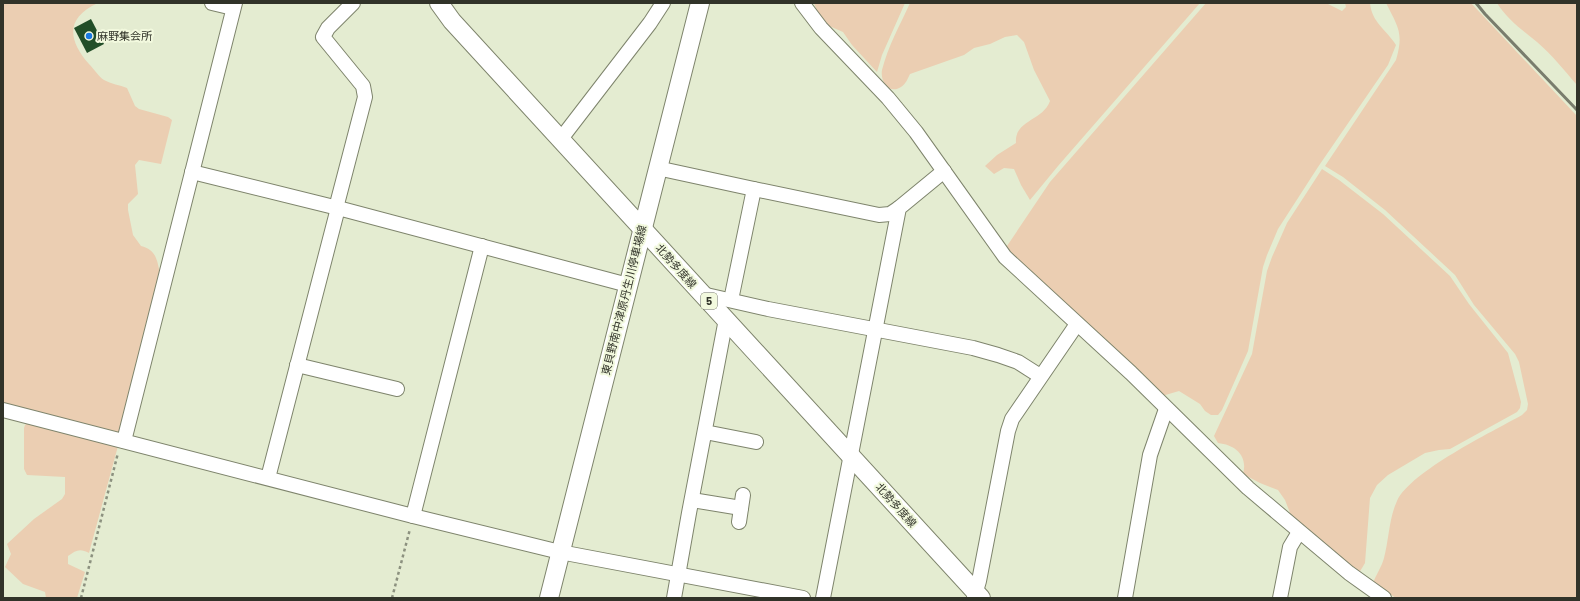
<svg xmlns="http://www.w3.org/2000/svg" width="1580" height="601" viewBox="0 0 1580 601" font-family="Poppins,'Noto Sans JP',sans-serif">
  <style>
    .green { fill: #ebceb2 }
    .building { fill: #224e28 }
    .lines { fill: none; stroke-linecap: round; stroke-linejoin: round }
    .minor-casing { stroke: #7e846c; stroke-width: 16 }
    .major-casing { stroke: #7e846c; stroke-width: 20 }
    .path { stroke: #8c917f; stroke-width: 2.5; stroke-dasharray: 3 3; stroke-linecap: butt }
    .minor { stroke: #fff; stroke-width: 14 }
    .major { stroke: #fff; stroke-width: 18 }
    .rail { stroke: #797d6d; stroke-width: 3 }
    .poi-dot { fill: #1978e1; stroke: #f2f9de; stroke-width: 1.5 }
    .labels { text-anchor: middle; stroke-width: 4; stroke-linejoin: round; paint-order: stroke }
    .shield { fill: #f2f9de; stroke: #6b6e5f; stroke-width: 1 }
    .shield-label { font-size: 10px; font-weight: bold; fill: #313329 }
    .poi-label { font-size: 11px; fill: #313329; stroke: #f2f9de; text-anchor: start }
    .street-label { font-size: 11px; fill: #313329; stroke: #f2f9de }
  </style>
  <rect width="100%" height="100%" fill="#e4ecd1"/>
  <g class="green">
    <path d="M3 3H98C65 18 68 40 89 64 94 69 99 77 104 80 111 84 120 85 127 88L135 106 139 109 168 117 172 120 161 164 139 160 135 165 138 194 128 204V210L133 235 141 246C158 250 157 263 161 277L123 430 117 434 3 405Z"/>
    <path d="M814 3H905L882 55 877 72 852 45 843 32 827 25 817 11Z"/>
    <path d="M910 3H1200L1058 166 1030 200 1021 185 1014 169 1004 168 994 174 985 166 997 155 1016 143C1014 120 1043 121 1050 101L1034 70 1024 42 1017 35 1005 37 990 44 974 48 964 55 910 74C908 78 906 84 901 87 889 95 880 81 882 70 888 46 900 25 910 3Z"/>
    <path d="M1206 3H1326L1342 11 1346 7 1345 3H1370C1372 23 1386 29 1396 45L1388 65 1318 167 1278 229 1267 255 1263 267 1248 351 1222 410 1218 415H1211L1205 411 1200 404 1179 391 1162 396 1010 253 1007 246 1050 182Z"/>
    <path d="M1386 3H1471L1577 116V598H1396L1373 583C1376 575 1382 566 1384 558 1389 539 1389 518 1397 501 1411 471 1492 432 1522 415L1527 410 1528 404 1519 362 1515 354 1474 305 1455 275 1385 210 1343 177 1325 166 1396 60C1404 33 1398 27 1386 3Z"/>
    <path d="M1497 3H1577V85C1564 70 1552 55 1537 42 1522 30 1507 19 1497 3Z"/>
    <path d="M1322 169 1339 180 1383 214 1450 276 1469 304 1508 353 1521 402 1520 408 1517 412 1450 449 1439 450 1425 453 1388 475 1377 485 1370 498 1365 563 1359 573 1292 518 1285 500 1278 490 1260 483 1243 474C1248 456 1236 445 1218 443L1214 436 1252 354 1267 271 1272 257 1287 223Z"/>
    <path d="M28 423 118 446 89 553C80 548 76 550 68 556V564L85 572 77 598H46L45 592 23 584 5 567 11 554 7 544 34 519 62 499 65 494V477L27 475 24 469V428L25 425Z"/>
  </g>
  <path class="building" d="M91 19 104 44 87 53 74 28Z"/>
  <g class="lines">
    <g class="minor-casing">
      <g id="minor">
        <path d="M212 3 233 8"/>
        <path d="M802 3 821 28 888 98 916 132 1005 257 1131 373 1248 488 1349 573 1384 598"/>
        <path d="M560 140 650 23 663 3"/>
        <path d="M657 168 754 189 879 215 890 214 899 208"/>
        <path d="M192 172 338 208 628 285"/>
        <path d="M336 208 365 97 363 86 323 37 328 28 353 3"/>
        <path d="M702 294 768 309 973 348 998 355 1018 362 1040 376"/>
        <path d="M731 300 754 189"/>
        <path d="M297 365 397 389"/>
        <path d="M3 410 413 516 560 552 803 598"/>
        <path d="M705 432 756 442"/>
        <path d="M124 441 235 3"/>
        <path d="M268 478 338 208"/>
        <path d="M692 500 741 508"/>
        <path d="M413 516 482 246"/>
        <path d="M739 522 743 495"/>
        <path d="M674 598 689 513 726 319"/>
        <path d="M823 598 899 208 944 171"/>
        <path d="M974 598 979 581 1008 431 1012 419 1077 324"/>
        <path d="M1125 598 1150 455 1166 409"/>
        <path d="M1280 598 1290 547 1299 532"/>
      </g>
    </g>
    <g class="major-casing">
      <g id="major">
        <path d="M439 3 452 21 981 598"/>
        <path d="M549 598 700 3"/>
      </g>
    </g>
    <g class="path">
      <path d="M81 598 118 453"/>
      <path d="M392 598 410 529"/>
    </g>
    <use href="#minor" class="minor"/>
    <use href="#major" class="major"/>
    <path class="rail" d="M1476 3 1485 14 1577 110"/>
  </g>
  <circle class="poi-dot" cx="89" cy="36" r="4"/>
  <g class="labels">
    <rect class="shield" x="701" y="293" width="16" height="16" rx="3"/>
    <g class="shield-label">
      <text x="709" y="305">5</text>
    </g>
    <g class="poi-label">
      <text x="97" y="40">麻野集会所</text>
    </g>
    <g class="street-label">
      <text transform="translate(676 266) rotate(48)" y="4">北勢多度線</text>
      <text transform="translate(624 300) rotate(-76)" y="4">東貝野南中津原丹生川停車場線</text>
      <text transform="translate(896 505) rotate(48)" y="4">北勢多度線</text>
    </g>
  </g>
  <rect width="1580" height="601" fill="none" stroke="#313329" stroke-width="8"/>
</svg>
